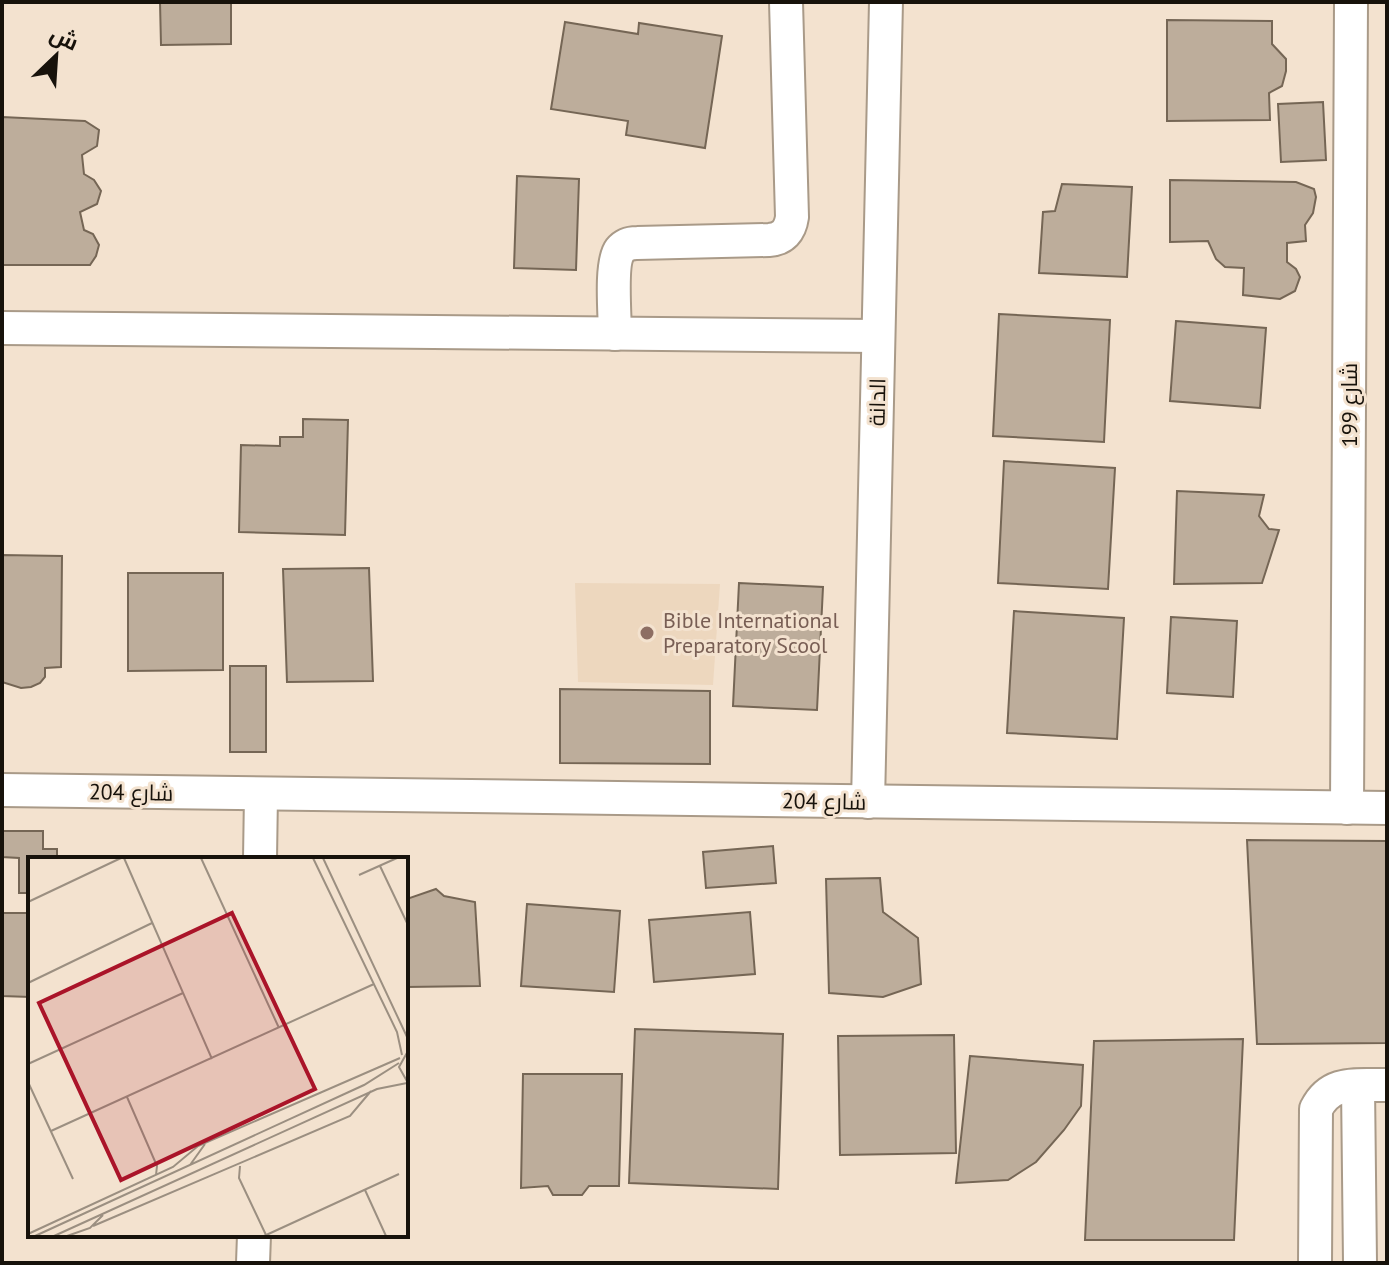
<svg xmlns="http://www.w3.org/2000/svg" width="1389" height="1265" viewBox="0 0 1389 1265" font-family="'PT Sans',Cairo,sans-serif">
  <style>
    .built { fill: #edd7be }
    .building { fill: #bdad9b; stroke: #756655; stroke-width: 2 }
    .lines { fill: none; stroke-linecap: round; stroke-linejoin: round }
    .minor-casing { stroke: #a99a88; stroke-width: 36 }
    .minor { stroke: #fff; stroke-width: 32 }
    .education-dot { fill: #8d6e63; stroke: #f3e2cf; stroke-width: 3 }
    .labels { text-anchor: middle; stroke-width: 6; stroke-linejoin: round; paint-order: stroke }
    .street-label { font-size: 22px; fill: #17120b; stroke: #f3e2cf }
    .education-label { font-size: 22px; fill: #785e54; stroke: #f3e2cf; text-anchor: start }
    .inset-road { fill: none; stroke: #9b8f81; stroke-width: 2 }
    .view { fill: #aa1429; fill-opacity: 0.15; stroke: #aa1429; stroke-width: 4 }
    .inset-edge { fill: none; stroke: #17120b; stroke-width: 4 }
  </style>
  <rect width="100%" height="100%" fill="#f3e2cf"/>
  <path class="built" d="M575 583 720 584 713 685 578 682Z"/>
  <g class="building">
    <path d="M160 2H231V44L161 45Z"/>
    <path d="M1167 20 1272 21V44L1286 59V71L1282 86 1269 93 1270 120 1167 121Z"/>
    <path d="M565 22 638 34 639 23 722 36 705 148 626 135 628 121 551 109Z"/>
    <path d="M1323 102 1326 160 1281 162 1278 104Z"/>
    <path d="M2 117 85 121 99 130 97 146 82 155 84 174 94 180 101 191 97 204 80 212 84 230 93 234 99 245 96 256 90 265H2Z"/>
    <path d="M517 176 579 179 576 270 514 268Z"/>
    <path d="M1170 180 1296 182 1314 189 1316 197 1313 213 1305 225 1306 241 1287 243V262L1296 269 1300 277 1295 291 1280 299 1243 295 1244 268 1225 267 1216 259 1208 241 1170 242Z"/>
    <path d="M1062 184 1132 187 1127 277 1039 273 1043 212 1055 211Z"/>
    <path d="M999 314 1110 320 1104 442 993 436Z"/>
    <path d="M1176 321 1266 328 1260 408 1170 401Z"/>
    <path d="M303 419 348 420 345 535 239 532 241 445 280 446V437H303Z"/>
    <path d="M1004 461 1115 468 1108 589 998 583Z"/>
    <path d="M1177 491 1264 495 1259 516 1269 529 1279 530 1262 583 1174 584Z"/>
    <path d="M2 555 62 556 61 667 45 668V677L40 683 31 687 21 688 2 682Z"/>
    <path d="M369 568 373 681 287 682 283 569Z"/>
    <path d="M128 573H223V670L128 671Z"/>
    <path d="M739 583 823 587 817 710 733 706Z"/>
    <path d="M1014 611 1124 618 1117 739 1007 733Z"/>
    <path d="M1171 617 1237 621 1233 697 1167 693Z"/>
    <rect x="230" y="666" width="36" height="86"/>
    <path d="M560 689 710 691V764L560 763Z"/>
    <path d="M2 831H43V849H57V859H30V893H19V858L2 857Z"/>
    <path d="M1247 840 1387 841V1043L1257 1044Z"/>
    <path d="M773 846 776 883 706 888 703 852Z"/>
    <path d="M880 878 883 912 918 938 921 984 883 997 829 993 826 879Z"/>
    <path d="M436 889 444 896 475 902 480 986 406 987V895L410 898Z"/>
    <path d="M527 904 620 911 614 992 521 986Z"/>
    <path d="M750 912 755 974 654 982 649 920Z"/>
    <path d="M2 913H30V997L2 996Z"/>
    <path d="M635 1029 783 1034 778 1189 629 1183Z"/>
    <path d="M954 1035 956 1153 840 1155 838 1036Z"/>
    <path d="M1243 1039 1234 1240H1085L1094 1041Z"/>
    <path d="M970 1056 1083 1065 1081 1106 1064 1130 1036 1162 1008 1180 956 1183Z"/>
    <path d="M523 1074H622L619 1186H589L582 1195H553L548 1186 521 1188Z"/>
  </g>
  <g class="lines">
    <g class="minor-casing">
      <g id="minor">
        <path d="M2 328 878 336"/>
        <path d="M615 334C615 317 610 263 620 250 624 245 630 243 637 243L769 240C783 239 790 231 792 217L786 2"/>
        <path d="M2 790 1387 808"/>
        <path d="M868 802 886 2"/>
        <path d="M1347 808 1351 2"/>
        <path d="M260 859 261 794"/>
        <path d="M1358 1086 1360 1263"/>
        <path d="M253 1263 254 1235"/>
        <path d="M1315 1263 1316 1109C1331 1079 1357 1086 1387 1085"/>
      </g>
    </g>
    <use href="#minor" class="minor"/>
  </g>
  <circle class="education-dot" cx="647" cy="633" r="8"/>
  <g class="labels">
    <g class="street-label">
      <text transform="translate(877 402) rotate(-89)" y="8">الدانة</text>
      <text transform="translate(1349 405) rotate(-90)" y="8">شارع 199</text>
      <text transform="translate(131 792) rotate(1)" y="8">شارع 204</text>
      <text transform="translate(824 801) rotate(1)" y="8">شارع 204</text>
    </g>
    <g class="education-label">
      <text x="663" y="628">Bible International<tspan x="663" dy="25">Preparatory Scool</tspan></text>
    </g>
  </g>
  <g transform="translate(28 857)">
    <rect width="380" height="380" fill="#f3e2cf"/>
    <path class="inset-road" d="M96 1 184 202M173 1 251 171M285 1 369 175 374 198M295 1 380 182M352 9 380 68M331 18 369 1M0 45 93 1M0 126 124 66M380 194 371 210 380 226M0 207 155 136M0 225 45 322M99 240 129 309 128 318M23 274 346 127M162 308 177 287M212 309 211 321 238 378M337 333 358 379M65 369 322 259 343 234M0 377 145 310 170 289 372 201M7 379 336 228 371 206M26 379 349 232 379 226M39 379 62 371 75 358M236 379 371 317"/>
    <path class="view" d="M204 56 287 232 93 323 11 146Z"/>
    <rect width="380" height="380" class="inset-edge"/>
  </g>
  <rect width="1389" height="1265" fill="none" stroke="#17120b" stroke-width="8"/>
  <g transform="translate(56 56) rotate(25)" stroke="#f3e2cf" stroke-width="6" paint-order="stroke">
  <path d="M0-6L14 30L0 20L-14 30Z" fill="#17120b"/>
  <text y="-12" font-size="22" font-weight="bold" text-anchor="middle" fill="#17120b">ش</text>
  </g>
</svg>
